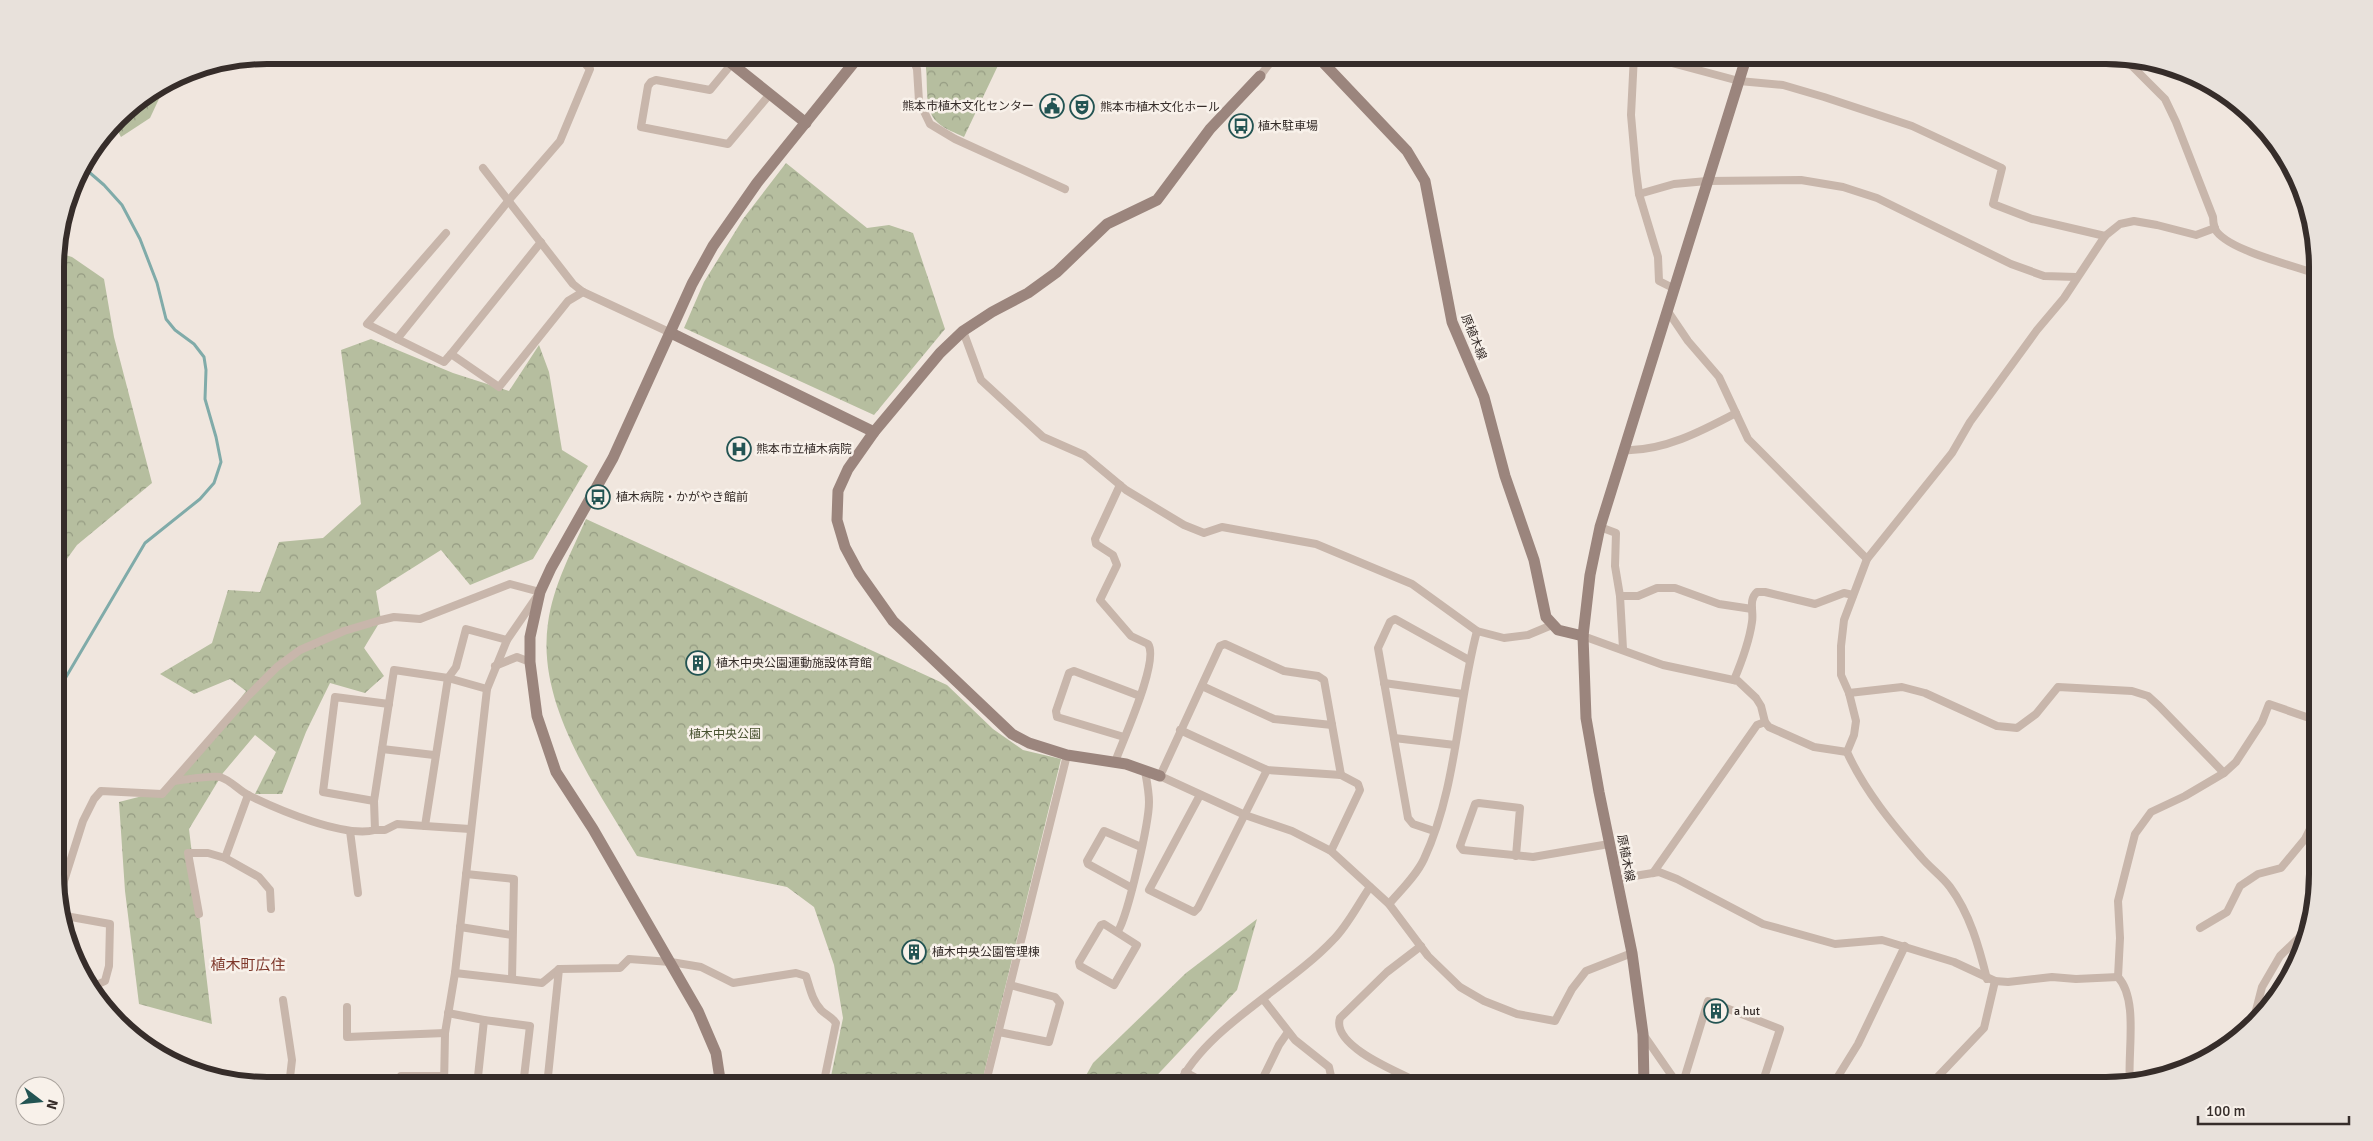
<svg xmlns="http://www.w3.org/2000/svg" width="2373" height="1141" viewBox="0 0 2373 1141" font-family="Signika,'Noto Sans JP',sans-serif">
  <style>
    .forest { fill: url(#forest-crowns) }
    .lines { fill: none; stroke-linecap: round; stroke-linejoin: round }
    .stream { stroke: #80aba9; stroke-width: 3 }
    .street { stroke: #c8b6ab; stroke-width: 8 }
    .secondary { stroke: #9b857d; stroke-width: 11 }
    .labels { text-anchor: middle; stroke-width: 5; stroke-linejoin: round; paint-order: stroke }
    .poi-label { font-size: 12px; fill: #362d2a; stroke: #f8f1ea; text-anchor: start }
    .street-label { font-size: 12px; fill: #362d2a; stroke: #f8f1ea }
    .park-label { font-size: 12px; fill: #485230; stroke: #f8f1ea }
    .quarter-label { font-size: 15px; fill: #7e372a; stroke: #f8f1ea }
    .rim { fill: none; stroke: #362d2a; stroke-width: 6 }
  </style>
  <defs>
    <pattern id="forest-crowns" width="20" height="18" patternUnits="userSpaceOnUse" patternTransform="scale(1.25)"><rect width="20" height="18" fill="#b6be9f"/><path d="M2 6a3 3 0 1 1 6 0M12 15a3 3 0 1 1 6 0" fill="none" stroke="#959b82"/></pattern>
  </defs>
  <rect width="100%" height="100%" fill="#f0e6de"/>
  <g class="forest">
    <path d="M923 55H1003L964 137C956 133 944 129 937 122 921 107 931 74 923 55Z"/>
    <path d="M166 84 150 118 121 137 114 124 127 108Z"/>
    <path d="M786 163 867 228 889 225 913 233 945 329 874 415 684 328 704 282 743 219Z"/>
    <path d="M56 252 72 257 104 279 114 337 152 483 77 545 56 574Z"/>
    <path d="M371 339 453 373 509 391 539 345 549 372 562 450 588 466 533 559 470 585 441 550 376 591 381 620 364 648 384 676 365 693 330 683 306 732 282 794H255L276 752 255 735 223 773 189 829 212 1024 139 1004 125 891 119 802 162 791 192 763 246 691 230 679 194 694 160 674 212 643 228 590 260 592 279 542 323 538 361 504 341 350Z"/>
    <path d="M586 519 947 685 993 729 1023 750 1061 759 981 1086H829L843 1018 834 965 814 907 787 887 637 856C597 788 536 706 548 623 553 586 571 553 586 519Z"/>
    <path d="M1257 919 1237 990 1147 1086H1080L1093 1063 1186 973Z"/>
  </g>
  <g class="lines">
    <path class="stream" d="M56 694 145 543 200 499 214 483 221 462 216 437 205 399 206 370 204 357 194 344 175 330 166 319 157 283 140 239 122 205 104 185 82 166"/>
    <g class="street">
      <path d="M739 55 710 90 656 80 651 82 648 86 641 127 728 144 770 94"/>
      <path d="M911 55 917 69 919 101 930 124 955 139 1065 189"/>
      <path d="M1634 55 1631 115 1636 171 1639 194 1658 257 1659 281 1673 288"/>
      <path d="M1642 55 1739 81 1783 85 1824 97 1912 126 2002 168 1993 204 2032 219 2105 236"/>
      <path d="M2125 59 2165 99 2176 122 2213 217C2213 220 2214 226 2215 229 2226 250 2293 265 2316 274"/>
      <path d="M1260 76 1276 55"/>
      <path d="M483 168 573 284 583 292 671 333"/>
      <path d="M1639 194 1674 184 1707 181 1801 180 1843 187 1877 198 2011 264 2044 276 2076 277"/>
      <path d="M446 233 367 324 444 362 451 354 499 387 568 301 583 292"/>
      <path d="M1667 310 1688 341 1719 377 1748 439 1867 559"/>
      <path d="M963 331 981 380 1043 437 1084 455 1126 490 1184 525 1204 533 1222 527 1316 544 1412 584 1477 631 1504 638 1528 635 1552 625"/>
      <path d="M397 339 509 200 560 141 590 69 577 55"/>
      <path d="M451 354 541 242"/>
      <path d="M1623 450C1662 452 1702 431 1736 413"/>
      <path d="M2312 524 2317 526"/>
      <path d="M1600 527 1616 533 1615 566 1620 596 1623 649"/>
      <path d="M1620 596H1638L1657 588H1675L1719 604 1752 609"/>
      <path d="M1583 636 1663 665 1738 681 1756 698 1761 706 1765 722 1769 727 1814 747 1847 752"/>
      <path d="M495 666 517 657 530 662"/>
      <path d="M1734 680C1742 661 1749 643 1752 622 1754 612 1748 600 1757 592H1765L1815 604 1844 593 1853 595"/>
      <path d="M1384 683 1463 694"/>
      <path d="M1202 686 1274 719 1332 725"/>
      <path d="M1849 693 1902 687 1925 693 1997 726 2017 728 2036 714 2058 687 2132 691 2148 696 2159 706 2224 773"/>
      <path d="M1180 730 1267 770 1341 775 1358 784 1360 790 1331 851"/>
      <path d="M1124 737 1057 717 1056 711 1069 673 1074 671 1140 696"/>
      <path d="M1394 738 1455 745"/>
      <path d="M382 749 434 755"/>
      <path d="M1115 762C1122 742 1160 660 1148 644L1131 636 1100 600 1117 565 1113 555 1096 544 1095 539 1120 485"/>
      <path d="M1341 775 1324 680 1318 676 1284 671 1225 644 1220 646 1160 776 1245 815 1292 831 1331 851 1389 904 1428 956 1460 987 1484 1001 1517 1014 1555 1021 1572 989 1586 971 1632 953"/>
      <path d="M174 781C185 780 210 775 220 777 231 780 240 792 250 796 279 810 344 838 375 830L374 801 394 670 448 678 487 689"/>
      <path d="M1200 795 1149 890 1194 912 1198 908 1267 770"/>
      <path d="M374 801 323 792 335 697 389 704"/>
      <path d="M425 826 470 829"/>
      <path d="M375 830H385L397 824 425 826 448 678 456 667 466 629 507 640"/>
      <path d="M350 831 358 893"/>
      <path d="M1434 831 1413 824 1408 818 1378 648 1390 622 1395 619 1469 660"/>
      <path d="M1516 856 1520 808 1479 803 1475 804 1460 846 1463 850 1533 857 1609 844"/>
      <path d="M225 858 259 877 270 890 271 909"/>
      <path d="M1653 873 1757 725 1765 722"/>
      <path d="M466 874 514 879 512 979"/>
      <path d="M1616 879 1659 872 1677 879 1763 924 1835 944 1882 940 1954 962 1995 981 2008 982 2052 977 2076 979 2118 977"/>
      <path d="M1132 888 1088 864 1087 861 1104 831 1141 847"/>
      <path d="M57 903 83 821 94 799 101 791 162 794 246 698 277 667 300 650 344 631 381 620 394 617 420 619 510 584 540 592 507 640 487 689 455 973 445 1033 444 1086"/>
      <path d="M1389 904C1401 890 1416 876 1424 859 1457 788 1457 706 1477 631"/>
      <path d="M199 914 188 853H208L225 858 248 795"/>
      <path d="M60 915 110 924 109 966 105 981 90 988"/>
      <path d="M1104 924 1137 945 1114 985 1080 966 1079 962 1101 925Z"/>
      <path d="M460 927 512 935"/>
      <path d="M2200 928 2227 912 2240 886 2258 874 2281 868 2305 839 2318 813"/>
      <path d="M1118 931C1128 915 1149 823 1149 802 1149 792 1147 782 1145 771"/>
      <path d="M455 973 542 983 559 969 620 968 629 959 671 962 701 967 733 983 796 973 806 976C810 988 812 1000 821 1010 826 1015 831 1016 836 1023L823 1086"/>
      <path d="M1987 979C1979 947 1970 914 1950 887 1942 876 1930 868 1921 857 1893 825 1864 790 1847 752L1854 735 1856 721 1849 693 1841 675V646L1844 620 1867 559 1952 453 1970 422 2037 330 2064 298 2105 236 2120 224 2134 221 2157 225 2196 235 2215 228"/>
      <path d="M1263 999 1295 1040 1329 1067 1331 1076 1326 1086"/>
      <path d="M283 1000 292 1060 289 1086"/>
      <path d="M347 1007V1037L445 1033"/>
      <path d="M448 1013 484 1020 477 1086"/>
      <path d="M484 1020 530 1026 523 1086"/>
      <path d="M2252 1026 2262 987 2280 956 2307 930"/>
      <path d="M999 1032 1049 1042 1060 1003 1055 997 1010 985"/>
      <path d="M1643 1034 1679 1086"/>
      <path d="M1185 1072 1211 1086"/>
      <path d="M401 1076H444"/>
      <path d="M1414 1080C1395 1071 1331 1045 1340 1018L1387 972 1421 946"/>
      <path d="M2130 1084C2127 1054 2139 1000 2118 977L2120 938 2118 901 2135 834 2151 812 2185 796 2224 773 2236 762 2262 722 2269 704 2318 721"/>
      <path d="M547 1086 559 969"/>
      <path d="M985 1086 1067 755"/>
      <path d="M1178 1086C1206 1027 1288 988 1333 940 1348 925 1358 904 1370 887"/>
      <path d="M1259 1086 1279 1045 1288 1032"/>
      <path d="M1682 1086 1708 1001 1780 1029 1763 1081"/>
      <path d="M1710 1086 1763 1081 1776 1086"/>
      <path d="M1832 1086 1858 1044 1905 946"/>
      <path d="M1929 1086 1984 1028 1995 981"/>
    </g>
    <g class="secondary">
      <path d="M721 55 806 123"/>
      <path d="M1316 55 1407 151 1425 181 1452 322 1484 397 1505 476 1534 560 1546 617 1558 630 1583 636"/>
      <path d="M671 333 874 432"/>
      <path d="M1160 776 1126 764 1067 755 1029 743 1012 734 893 621 859 573 845 547 837 520 838 491 848 469 874 432 940 353 963 331 992 312 1028 293 1057 272 1107 224 1157 200 1210 129 1260 76"/>
      <path d="M721 1086 716 1053 698 1011 593 829 556 772 537 716 530 662V637L540 592 551 568 613 458 692 284 713 246 757 183 860 55"/>
      <path d="M1644 1086 1643 1034 1632 953 1599 792 1586 718 1583 636 1590 575 1600 527 1747 55"/>
    </g>
  </g>
  <defs>
    <g id="civic-ring" transform="scale(1.25)"><circle r="9.5" fill="#f8f1ea" stroke="#235453" stroke-width="1.5"/><path d="M-.6-6.5H3V-4.5H.6V-3L4-1V1h2V6H-6V1h2V-1L-.6-3ZM-1.2 2.5V6h2.4V2.5Z" fill="#235453"/></g>
    <g id="theatre-ring" transform="scale(1.25)"><circle r="9.5" fill="#f8f1ea" stroke="#235453" stroke-width="1.5"/><path d="M-5-5.5Q0-4 5-5.5V0Q5 5 0 6Q-5 5-5 0ZM-3.3-2.5H-1v1.5H-3.3ZM1-2.5H3.3v1.5H1ZM-2.8 1Q0 5.5 2.8 1Z" fill="#235453"/></g>
    <g id="bus-ring" transform="scale(1.25)"><circle r="9.5" fill="#f8f1ea" stroke="#235453" stroke-width="1.5"/><path d="M-5-6H5V4H4V6H2V4H-2V6H-4V4H-5ZM-3.5-4V0h7V-4ZM-3.5 1.2v1.5H-2V1.2ZM2 1.2v1.5H3.5V1.2Z" fill="#235453"/></g>
    <g id="hospital-ring" transform="scale(1.25)"><circle r="9.5" fill="#f8f1ea" stroke="#235453" stroke-width="1.5"/><path d="M-5-5h3v3.5h4V-5h3V5h-3V1.5h-4V5h-3Z" fill="#235453"/></g>
    <g id="building-ring" transform="scale(1.25)"><circle r="9.5" fill="#f8f1ea" stroke="#235453" stroke-width="1.5"/><path d="M-4-6H4V6H1V3H-1V6H-4ZM-2.5-4.3h1.7v1.8h-1.7ZM.8-4.3h1.7v1.8H.8ZM-2.5-1h1.7V.8h-1.7ZM.8-1h1.7V.8H.8Z" fill="#235453"/></g>
  </defs>
  <g fill-rule="evenodd">
    <use href="#civic-ring" x="1052" y="106"/>
    <use href="#theatre-ring" x="1082" y="107"/>
    <use href="#bus-ring" x="1241" y="126"/>
    <use href="#hospital-ring" x="739" y="449"/>
    <use href="#bus-ring" x="598" y="497"/>
    <use href="#building-ring" x="698" y="663"/>
    <use href="#building-ring" x="914" y="952"/>
    <use href="#building-ring" x="1716" y="1011"/>
  </g>
  <g class="labels">
    <g class="poi-label">
      <text x="1034" y="110" text-anchor="end">熊本市植木文化センター</text>
      <text x="1100" y="111">熊本市植木文化ホール</text>
      <text x="1258" y="130">植木駐車場</text>
      <text x="756" y="453">熊本市立植木病院</text>
      <text x="616" y="501">植木病院・かがやき館前</text>
      <text x="716" y="667">植木中央公園運動施設体育館</text>
      <text x="932" y="956">植木中央公園管理棟</text>
      <text x="1734" y="1015">a hut</text>
    </g>
    <g class="street-label">
      <text transform="translate(1474 337) rotate(68)" y="4">原植木線</text>
      <text transform="translate(1626 858) rotate(79)" y="4">原植木線</text>
    </g>
    <g class="park-label">
      <text x="725" y="738">植木中央公園</text>
    </g>
    <g class="quarter-label">
      <text x="248" y="970">植木町広住</text>
    </g>
  </g>
  <path d="M0 0H2373V1141H0ZM267 64H2106A203 203 0 0 1 2309 267V874A203 203 0 0 1 2106 1077H267A203 203 0 0 1 64 874V267A203 203 0 0 1 267 64Z" fill="#e8e1db" fill-rule="evenodd"/>
  <path class="rim" d="M267 64H2106A203 203 0 0 1 2309 267V874A203 203 0 0 1 2106 1077H267A203 203 0 0 1 64 874V267A203 203 0 0 1 267 64Z"/>
  <g transform="translate(40 1101) rotate(106)"><circle r="24" fill="#f8f1ea" stroke="#aaa39d"/>
  <path d="M0-4L9 19L0 12L-9 19Z" fill="#235453"/>
  <text y="-8" font-size="14" font-weight="bold" text-anchor="middle" fill="#362d2a">N</text>
  </g>
  <path d="M2198 1116v8h151v-8" fill="none" stroke="#362d2a" stroke-width="2.5"/>
  <text x="2206" y="1116" font-size="15" fill="#362d2a" stroke="#f8f1ea" stroke-width="4" paint-order="stroke">100 m</text>
</svg>
